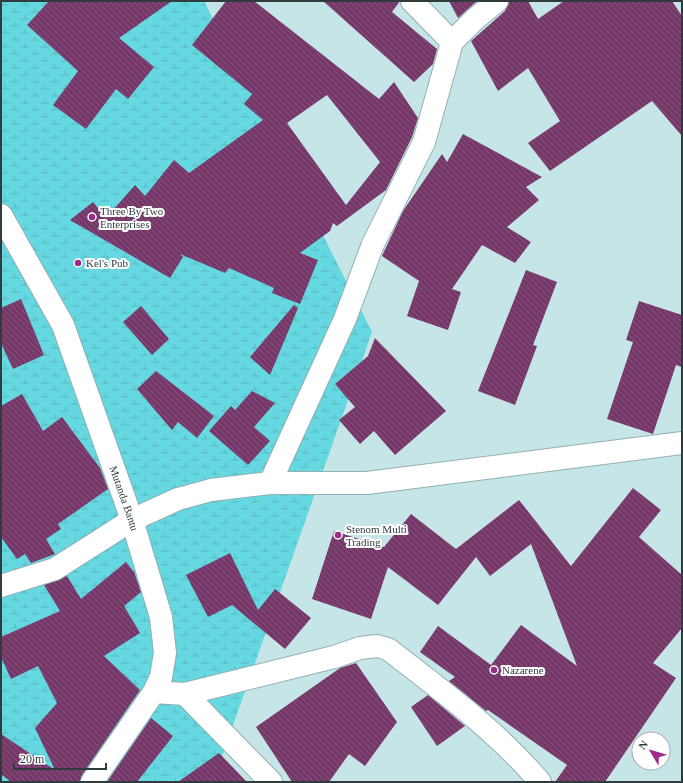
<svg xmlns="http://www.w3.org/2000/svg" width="683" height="783" viewBox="0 0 683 783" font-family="Georgia,serif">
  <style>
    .wetland { fill: url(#wetland-marsh) }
    .building { fill: url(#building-back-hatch); fill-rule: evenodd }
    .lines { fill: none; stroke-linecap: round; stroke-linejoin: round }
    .street-casing { stroke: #92b0b2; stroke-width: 24 }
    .street { stroke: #fff; stroke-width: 22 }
    .poi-dot { fill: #9b2a88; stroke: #fff; stroke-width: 1.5 }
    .labels { text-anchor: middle; stroke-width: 4; stroke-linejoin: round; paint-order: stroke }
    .poi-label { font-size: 11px; fill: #2f3b3c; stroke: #fff; text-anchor: start }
    .street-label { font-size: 11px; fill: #2f3b3c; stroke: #fff }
  </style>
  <defs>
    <pattern id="wetland-marsh" width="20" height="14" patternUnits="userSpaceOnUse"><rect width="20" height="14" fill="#65d8e1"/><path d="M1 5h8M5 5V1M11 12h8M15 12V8" fill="none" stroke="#58bac2"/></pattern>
    <pattern id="building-back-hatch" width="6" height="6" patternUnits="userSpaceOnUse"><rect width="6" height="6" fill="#763769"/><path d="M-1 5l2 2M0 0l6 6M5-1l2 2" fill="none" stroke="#85537b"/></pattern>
  </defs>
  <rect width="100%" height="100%" fill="#c6e5e7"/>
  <path class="wetland" d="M1 1H204L372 332 213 782H1Z"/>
  <g class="building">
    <path d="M49 1H172L119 38 154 67 128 99 116 89 86 129 53 105 78 71 27 25Z"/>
    <path d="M226 1H254L379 99 394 82 418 118 412 137 386 190 337 226 333 223 330 231 300 253 318 260 300 304 272 293 274 288 229 268 225 273 180 254 183 257 170 278 70 220 93 202 106 218 135 185 145 196 174 160 189 173 263 120 244 104 252 94 192 45ZM327 95 380 162 346 205 287 123Z"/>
    <path d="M323 1H400L392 12 437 49 433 64 414 82Z"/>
    <path d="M449 1H477L458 18Z"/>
    <path d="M509 1H528L538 19 564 1H672L682 16V136L652 101 550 171 528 143 560 121 528 68 498 91 471 41 505 11Z"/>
    <path d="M463 134 542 177 526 187 539 200 507 227 531 242 515 263 482 245 452 289 461 292 448 330 407 316 419 281 382 256 403 211 442 154 447 162Z"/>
    <path d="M526 270 557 282 533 345 537 346 515 405 478 391Z"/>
    <path d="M21 299 44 355 13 369 1 343V308Z"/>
    <path d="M639 301 682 315V367L676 365 653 434 607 419 633 342 626 340Z"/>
    <path d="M294 305 298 308 270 375 250 357Z"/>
    <path d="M141 306 169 339 152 355 123 322Z"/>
    <path d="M375 338 446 411 395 455 374 431 360 444 339 420 355 407 335 384 368 356Z"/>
    <path d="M156 371 214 416 197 438 178 422 172 430 137 389Z"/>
    <path d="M252 391 275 403 254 427 270 441 248 465 209 431 231 406 235 410Z"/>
    <path d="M22 394 43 431 62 417 100 468 108 489 58 524 61 529 46 539 55 554 31 563 25 554 17 559 1 537V406Z"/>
    <path d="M633 488 661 510 639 537 682 575V628L653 663 676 678 605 782H555L567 765 488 710 486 711 449 681 455 677 420 652 438 626 491 665 521 625 577 666 531 544 490 576 476 557 438 605 388 567 371 619 312 599 334 531 384 547 411 514 456 549 519 500 571 566Z"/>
    <path d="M230 553 258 610 275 589 311 618 285 649 232 605 208 617 186 575Z"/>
    <path d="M126 562 134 572 141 592 124 606 140 633 104 656 140 690 82 775 80 782H11L1 774V734L55 770 35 728 57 703 38 666 11 679 1 657V637L60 611 44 585 67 576 81 599Z"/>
    <path d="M356 663 397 722 365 766 349 754 329 782H292L256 727 340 668Z"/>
    <path d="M428 695 465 726 437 746 411 707Z"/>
    <path d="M151 718 173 736 137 782H107Z"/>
    <path d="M219 753 247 782H178Z"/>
  </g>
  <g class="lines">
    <g class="street-casing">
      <g id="street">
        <path d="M412 1 452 42"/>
        <path id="s1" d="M1 215 63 325 132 520 161 617 165 653 161 677 154 692 92 782"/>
        <path d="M270 483 345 319 373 244 424 142 452 42 475 19 497 1"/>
        <path d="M1 586 55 569 132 520 178 499 211 490 270 483H367L682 443"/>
        <path d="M154 692 185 694 334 657 360 648 377 646 388 649C441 690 497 731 540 782"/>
        <path d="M185 694 271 782"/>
      </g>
    </g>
    <use href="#street" class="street"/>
  </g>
  <g class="poi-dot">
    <circle cx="92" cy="217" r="4"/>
    <circle cx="78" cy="263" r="4"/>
    <circle cx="338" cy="535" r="4"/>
    <circle cx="494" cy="670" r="4"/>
  </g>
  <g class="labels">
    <g class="poi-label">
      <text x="100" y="215">Three By Two<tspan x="100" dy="13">Enterprises</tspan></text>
      <text x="86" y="267">Kel's Pub</text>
      <text x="346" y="533">Stenom Multi<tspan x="346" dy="13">Trading</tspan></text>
      <text x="502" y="674">Nazarene</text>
    </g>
    <g class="street-label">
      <text dy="4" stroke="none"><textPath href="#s1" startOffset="310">Mutanda Bantu</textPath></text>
    </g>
  </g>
  <rect width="683" height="783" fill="none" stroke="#2f3b3c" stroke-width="4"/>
  <g transform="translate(651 751) rotate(308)"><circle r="19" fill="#ffffff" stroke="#acb1b1"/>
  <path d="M0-3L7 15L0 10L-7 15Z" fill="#9b2a88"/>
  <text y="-6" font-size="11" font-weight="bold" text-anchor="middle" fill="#2f3b3c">N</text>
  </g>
  <path d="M14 763v6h92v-6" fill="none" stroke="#2f3b3c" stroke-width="2"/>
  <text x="20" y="763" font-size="12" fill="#2f3b3c" stroke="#ffffff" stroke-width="3" paint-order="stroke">20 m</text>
</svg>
